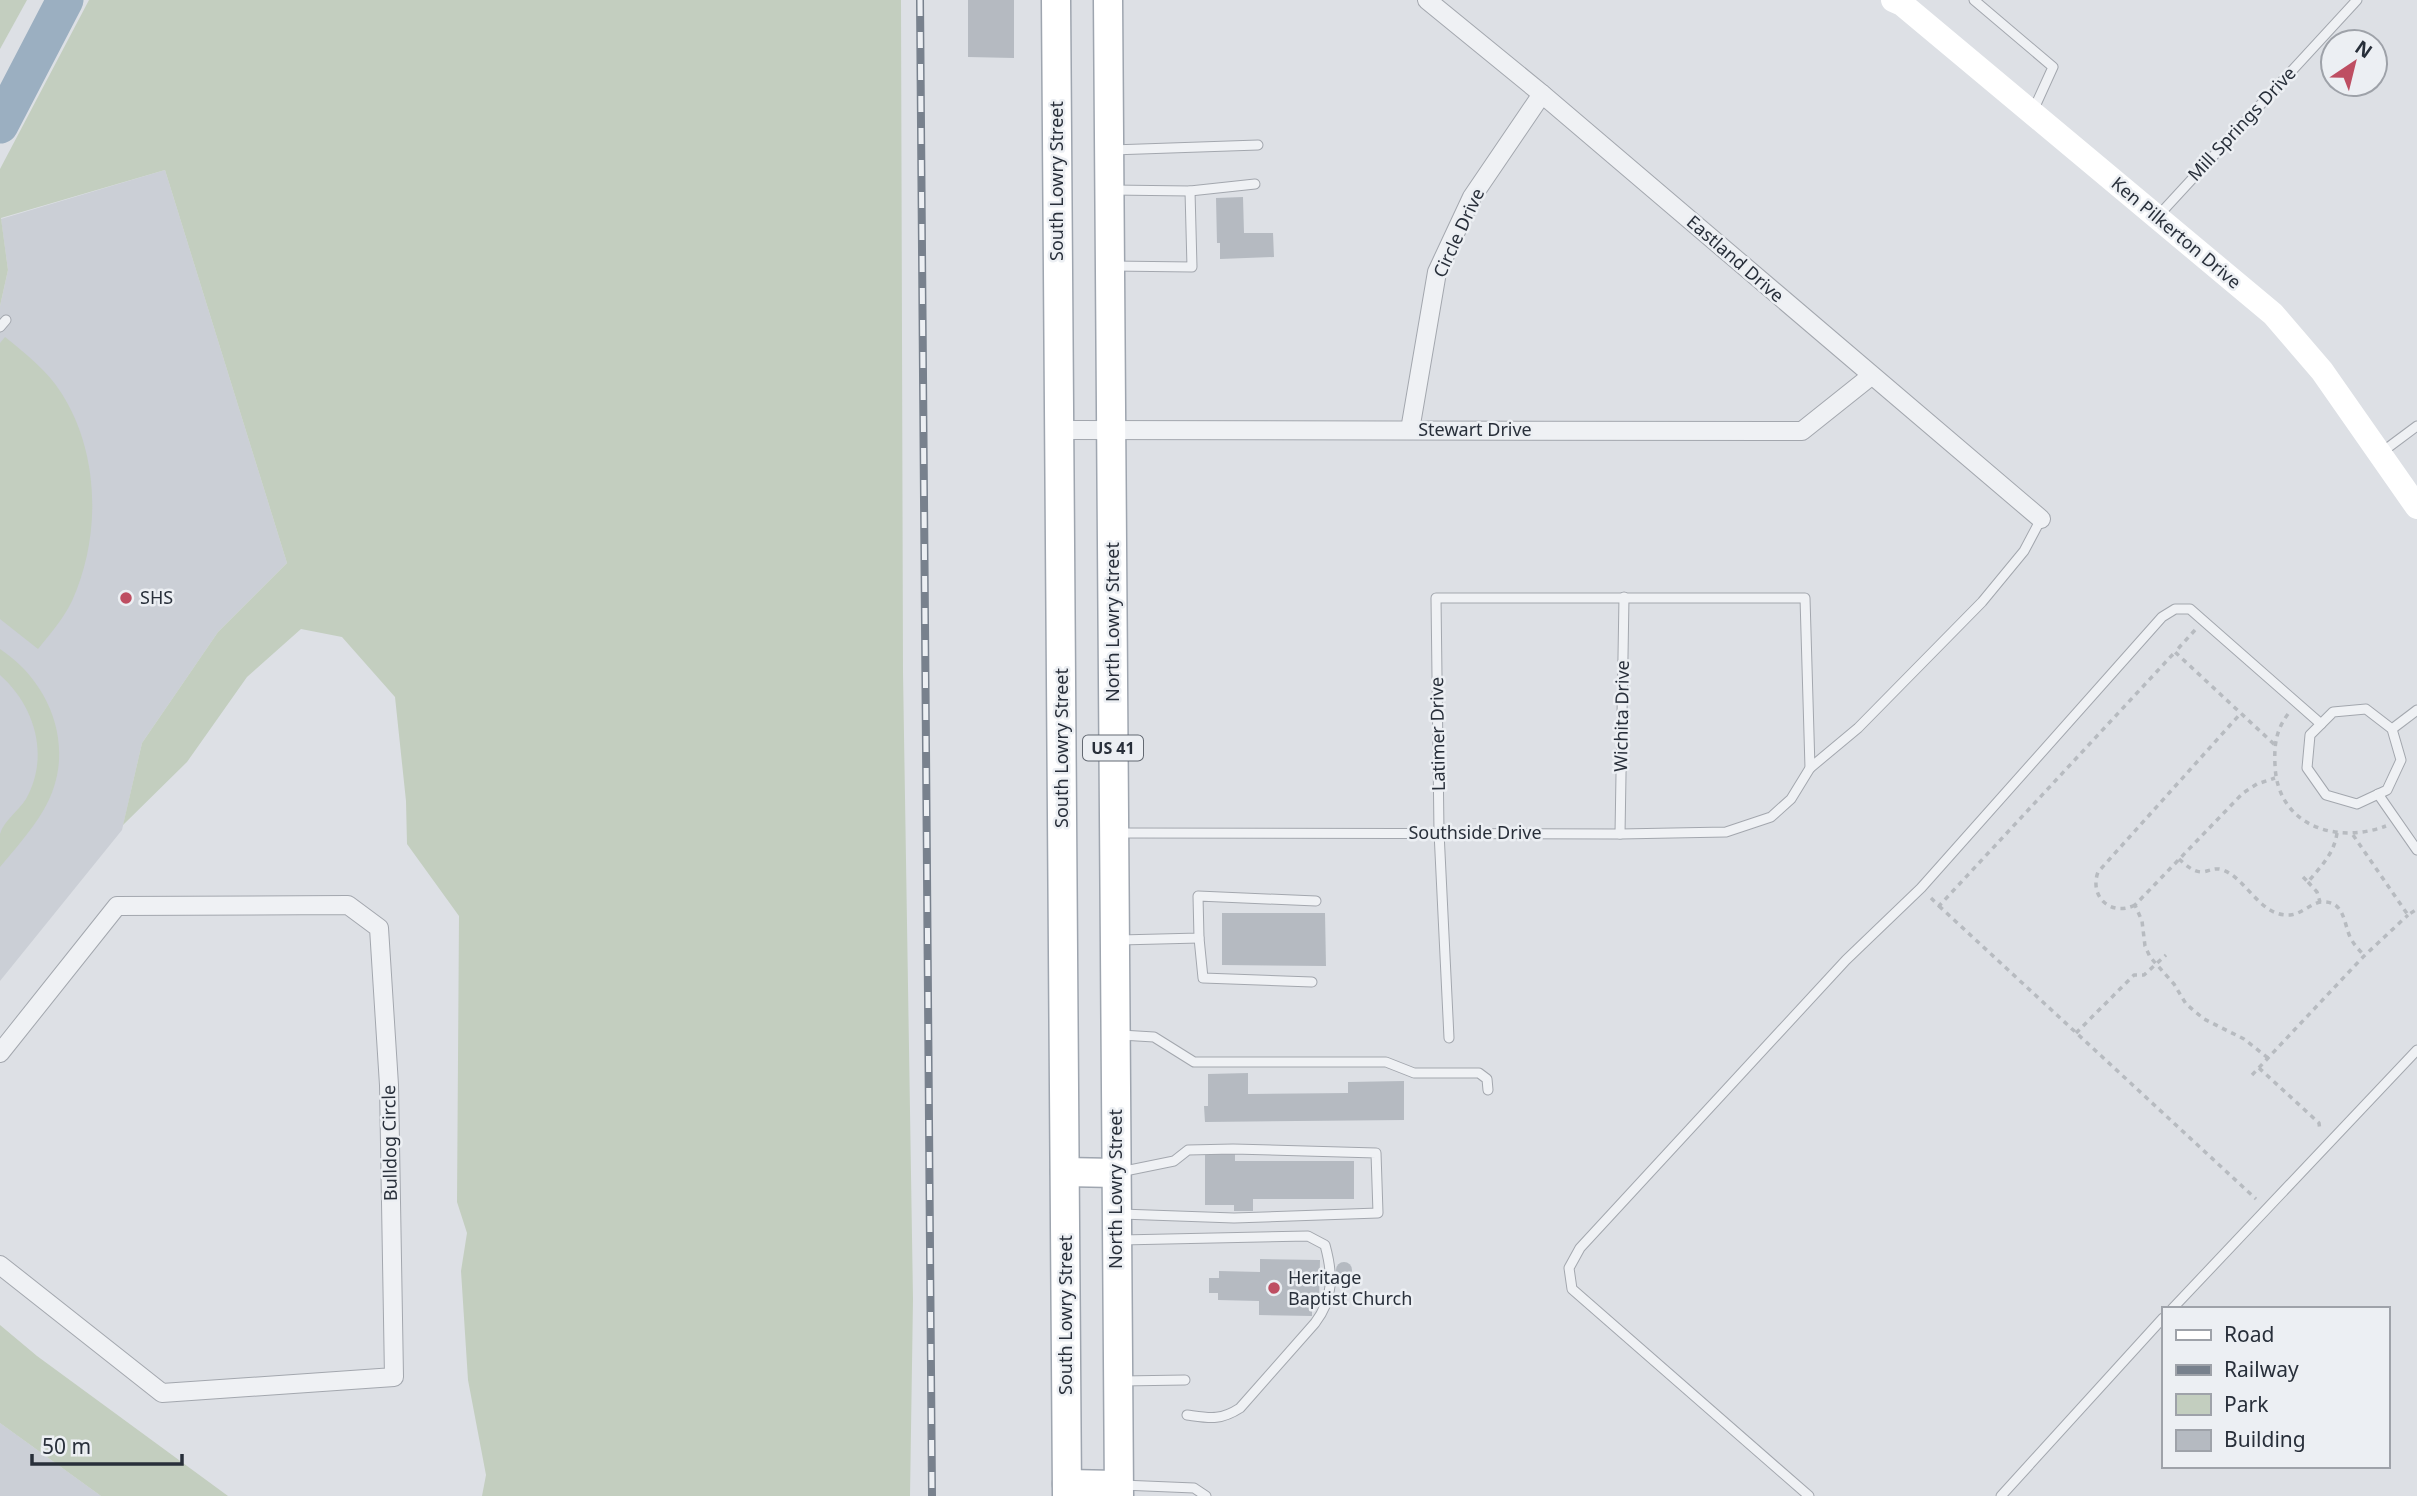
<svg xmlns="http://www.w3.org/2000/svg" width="2417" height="1496" viewBox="0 0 2417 1496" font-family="'Noto Sans',sans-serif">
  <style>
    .built { fill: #cbcfd6 }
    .green { fill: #c3cebf }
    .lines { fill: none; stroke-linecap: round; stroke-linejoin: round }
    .river { stroke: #9bafc1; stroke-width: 37 }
    .building { fill: #b5bac1 }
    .lane-casing { stroke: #a3a7ae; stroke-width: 11 }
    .street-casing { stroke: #a3a7ae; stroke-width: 20 }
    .primary-casing { stroke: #9ea5af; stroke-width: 31 }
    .path { stroke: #b7bbc0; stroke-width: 3.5; stroke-dasharray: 5 5; stroke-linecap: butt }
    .lane { stroke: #eff1f4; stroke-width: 9 }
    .street { stroke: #eff1f4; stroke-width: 18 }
    .secondary { stroke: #fff; stroke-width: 24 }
    .primary { stroke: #fff; stroke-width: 28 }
    .rail-casing { stroke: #78818d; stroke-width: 8 }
    .rail { stroke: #eceff3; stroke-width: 5; stroke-dasharray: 16; stroke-linecap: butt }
    .poi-dot { fill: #be4e62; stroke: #eceff3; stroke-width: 2.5 }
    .labels { text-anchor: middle; stroke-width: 5; stroke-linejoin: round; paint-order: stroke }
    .shield { fill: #eceff3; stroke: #636972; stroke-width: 2 }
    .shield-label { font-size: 16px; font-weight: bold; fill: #282f3a }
    .street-label { font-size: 18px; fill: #282f3a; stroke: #eceff3 }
    .poi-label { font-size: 18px; fill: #282f3a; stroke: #eceff3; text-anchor: start }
  </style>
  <rect width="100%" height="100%" fill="#dde0e5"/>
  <g class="built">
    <path d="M165 170 287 563 218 632 142 743 122 830 0 981V306L8 270 1 219Z"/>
    <path d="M0 1423 101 1496H0Z"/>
  </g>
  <g class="green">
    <path d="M0 0H27L0 49Z"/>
    <path d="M89 0H901L903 672 913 1299 910 1496H482L486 1475 468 1380 461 1271 467 1233 457 1202 459 916 407 844 406 801 395 697 342 637 301 629 247 677 187 762 123 825 142 743 218 632 287 563 165 170 1 218 8 270 0 306V169Z"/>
    <path d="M5 337C26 354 47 370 62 394 100 454 101 537 72 601 64 618 50 634 38 649L0 619V343Z"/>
    <path d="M0 649C53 684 78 753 43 811 31 831 15 849 0 867 0 857 0 844 0 834 3 822 19 810 26 799 50 756 35 706 0 675Z"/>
    <path d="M0 1325 37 1356 228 1496H101L0 1423Z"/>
  </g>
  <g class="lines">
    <path class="river" d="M0 125 65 0"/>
  </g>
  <g class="building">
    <path d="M968 0H1014V58L968 57Z"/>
    <path d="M1243 197 1244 233H1273L1274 257 1220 259V243H1217L1216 198Z"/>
    <path d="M1222 913H1325L1326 966 1222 965Z"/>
    <path d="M1248 1073V1094L1348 1093V1082L1404 1081V1120L1205 1122 1204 1106H1208V1074Z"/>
    <path d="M1205 1154H1235V1161H1354V1199H1253V1211H1234V1205H1205Z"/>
    <path d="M1260 1259 1320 1260 1319 1302H1312V1316L1259 1315V1301L1218 1300V1293H1209V1278H1219V1271L1260 1272Z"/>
    <circle cx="1344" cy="1270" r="8"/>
  </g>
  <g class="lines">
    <g class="lane-casing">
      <g id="lane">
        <path d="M1974 0 2053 67 2033 111"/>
        <path d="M1112 150 1258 145"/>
        <path d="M1112 190 1190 191 1255 184"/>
        <path d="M2158 216 2357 0"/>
        <path d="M1112 266 1192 267 1190 191"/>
        <path d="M0 327 6 320"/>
        <path d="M2382 452 2417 426"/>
        <path d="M2366 709 2392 729 2401 760 2387 790 2357 804 2326 795 2307 768 2310 735 2333 712Z"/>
        <path d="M2392 729 2417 710"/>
        <path d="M1810 768 1858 728 1982 602 2024 551 2041 519"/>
        <path d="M2378 794 2417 850"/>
        <path d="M1119 833 1620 834 1726 832 1771 817 1791 799 1810 768 1805 598H1436L1439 832 1449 1038"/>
        <path d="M1620 834 1624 597"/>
        <path d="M1199 938 1203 978 1312 982"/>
        <path d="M1120 940 1199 938 1198 896 1316 901"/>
        <path d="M1121 1035 1154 1037 1194 1062H1386L1414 1073H1479L1487 1079 1488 1090"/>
        <path d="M1120 1172 1174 1161 1188 1150 1233 1149 1376 1153 1378 1213 1234 1218 1121 1214"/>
        <path d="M1121 1240 1308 1236 1325 1245C1333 1274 1334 1298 1315 1323L1240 1408C1220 1421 1209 1418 1187 1415"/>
        <path d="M2172 1309 2417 1050"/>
        <path d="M1122 1381 1185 1380"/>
        <path d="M1122 1485 1194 1488 1206 1496"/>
        <path d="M1809 1496 1572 1289 1569 1268 1580 1248 1846 960 1921 888 2162 617 2175 609H2190L2321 724"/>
        <path d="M2001 1496 2163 1318"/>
      </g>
    </g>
    <g class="street-casing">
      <g id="street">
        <path d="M1427 0 1542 94 2041 519"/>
        <path d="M1059 430 1802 431 1871 376"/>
        <path d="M1410 430 1437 272 1472 197 1542 94"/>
        <path d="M0 1053 117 906 348 905 379 928 389 1085 394 1377 162 1393 0 1265"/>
      </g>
    </g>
    <g class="primary-casing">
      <g id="primary">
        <path d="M1056 0 1067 1496"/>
        <path d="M1108 0 1119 1496"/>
        <path d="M1065 1172 1116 1173"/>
        <path d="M1067 1484 1118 1485"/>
      </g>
    </g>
    <g class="path">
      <path d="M2195 630 2175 652 2275 745"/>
      <path d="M2288 714C2276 730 2274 745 2275 765 2277 825 2335 845 2386 826"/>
      <path d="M2353 835 2408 915 2417 909"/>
      <path d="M2179 859C2186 865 2193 872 2202 872 2210 871 2215 867 2223 870 2247 879 2260 917 2290 915 2301 914 2309 905 2320 902"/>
      <path d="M2303 877 2308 882C2321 866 2334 854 2337 833"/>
      <path d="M2308 882 2317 892 2320 902C2344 900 2343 920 2350 937 2354 945 2359 950 2365 956"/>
      <path d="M1931 898 1939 906 2175 652"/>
      <path d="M2135 905C2111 917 2089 897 2098 872L2241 713"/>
      <path d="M1939 906 2256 1199"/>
      <path d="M2076 1033 2134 975H2144L2166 955"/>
      <path d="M2268 1058 2244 1039 2204 1019 2186 1004 2174 984 2150 957 2145 946 2142 921 2135 905 2243 793 2257 784 2275 778"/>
      <path d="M2259 1068 2319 1123 2320 1131"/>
      <path d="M2252 1075 2363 957 2408 915"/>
    </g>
    <use href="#lane" class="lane"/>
    <use href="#street" class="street"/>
    <path class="secondary" d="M1893 0 1902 4 2273 314 2322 371 2417 507"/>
    <use href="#primary" class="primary"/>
    <g class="rail-casing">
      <path id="rail" d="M920 0 932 1496"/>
    </g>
    <use href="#rail" class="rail"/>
  </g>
  <g class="poi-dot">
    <circle cx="126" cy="598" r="7"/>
    <circle cx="1274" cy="1288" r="7"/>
  </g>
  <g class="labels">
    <rect class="shield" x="1083" y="735.5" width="60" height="25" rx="5"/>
    <g class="shield-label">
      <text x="1113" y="754">US 41</text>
    </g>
    <g class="street-label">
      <text transform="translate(2242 124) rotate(-47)" y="6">Mill Springs Drive</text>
      <text transform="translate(1057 181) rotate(-90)" y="6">South Lowry Street</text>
      <text transform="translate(1459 233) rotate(-65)" y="6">Circle Drive</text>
      <text transform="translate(2176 233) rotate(40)" y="6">Ken Pilkerton Drive</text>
      <text transform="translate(1735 259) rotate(41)" y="6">Eastland Drive</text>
      <text x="1475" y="436">Stewart Drive</text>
      <text transform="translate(1113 622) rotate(-90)" y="6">North Lowry Street</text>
      <text transform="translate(1622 716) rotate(-89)" y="6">Wichita Drive</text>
      <text transform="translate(1438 734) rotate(-91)" y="6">Latimer Drive</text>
      <text transform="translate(1062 748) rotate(-90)" y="6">South Lowry Street</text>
      <text x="1475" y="839">Southside Drive</text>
      <text transform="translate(390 1143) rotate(-91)" y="6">Bulldog Circle</text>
      <text transform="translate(1116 1189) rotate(-90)" y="6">North Lowry Street</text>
      <text transform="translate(1066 1315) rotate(-90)" y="6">South Lowry Street</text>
    </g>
    <g class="poi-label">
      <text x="140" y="604">SHS</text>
      <text x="1288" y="1284">Heritage<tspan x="1288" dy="21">Baptist Church</tspan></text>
    </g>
  </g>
  <rect x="2162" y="1307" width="228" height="161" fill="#eceff3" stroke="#9ea2a9" stroke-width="2"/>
  <rect x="2176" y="1330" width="35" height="10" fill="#ffffff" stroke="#9ea2a9" stroke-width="2"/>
  <text x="2224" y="1342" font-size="21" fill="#282f3a">Road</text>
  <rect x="2176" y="1365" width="35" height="10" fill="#78818d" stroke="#9ea2a9" stroke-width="2"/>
  <text x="2224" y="1377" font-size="21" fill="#282f3a">Railway</text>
  <rect x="2176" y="1394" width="35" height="21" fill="#c3cebf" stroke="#9ea2a9" stroke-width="2"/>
  <text x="2224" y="1412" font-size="21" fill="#282f3a">Park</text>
  <rect x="2176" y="1430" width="35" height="21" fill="#b5bac1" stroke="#9ea2a9" stroke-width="2"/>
  <text x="2224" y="1447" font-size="21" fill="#282f3a">Building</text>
  <g transform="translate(2354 63) rotate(35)"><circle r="33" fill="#eceff3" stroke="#9ea2a9" stroke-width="2"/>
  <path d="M0-5L12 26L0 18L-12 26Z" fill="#be4e62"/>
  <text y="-10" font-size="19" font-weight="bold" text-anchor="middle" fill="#282f3a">N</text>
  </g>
  <path d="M32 1454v10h150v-10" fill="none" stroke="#282f3a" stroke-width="3.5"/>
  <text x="42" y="1454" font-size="21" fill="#282f3a" stroke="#eceff3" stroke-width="5" paint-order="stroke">50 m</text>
</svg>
